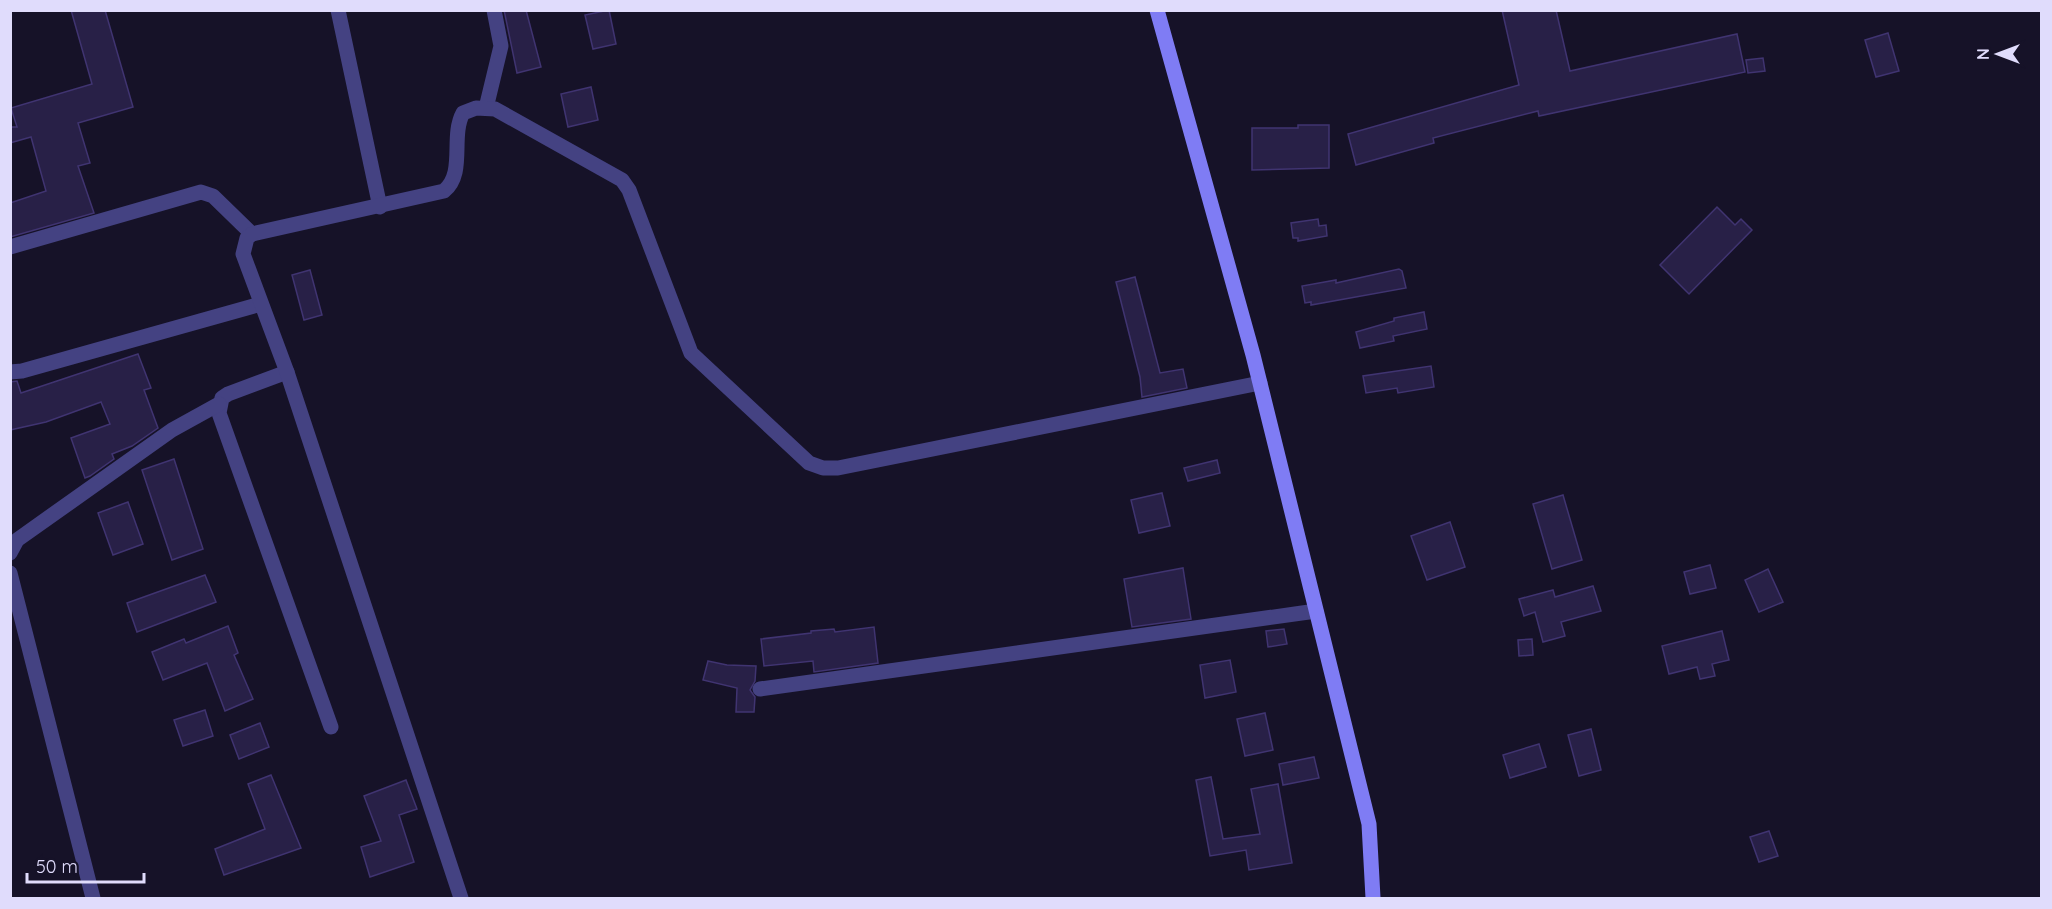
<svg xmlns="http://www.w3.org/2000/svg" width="2052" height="909" viewBox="0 0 2052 909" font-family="Quicksand,sans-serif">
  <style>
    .building { fill: #282047; stroke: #403471; stroke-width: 1.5 }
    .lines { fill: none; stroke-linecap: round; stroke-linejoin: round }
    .street { stroke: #444282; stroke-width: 15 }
    .secondary { stroke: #7f7cf4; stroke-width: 15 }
  </style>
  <rect width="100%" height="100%" fill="#161228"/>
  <g class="building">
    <path d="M71 10H105L133 107 78 123 90 163 78 166 94 213 10 237V203L46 191 31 137 10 143V127H17L11 108 92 84Z"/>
    <path d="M504 10H526L541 67 517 73Z"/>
    <path d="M609 10 616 44 593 49 585 15Z"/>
    <path d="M1502 10H1556L1570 71 1737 34 1745 72 1539 116 1538 111 1433 138 1434 143 1356 165 1348 134 1519 85Z"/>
    <path d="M1888 33 1899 71 1876 77 1865 40Z"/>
    <path d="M1763 58 1765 71 1748 73 1746 60Z"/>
    <path d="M591 87 598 120 568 127 561 94Z"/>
    <path d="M1298 125H1329V168L1252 170V128H1298Z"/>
    <path d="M1717 207 1735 225 1741 219 1752 230 1689 294 1660 265Z"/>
    <path d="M1318 219 1319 226 1326 225 1327 236 1298 241V238H1293L1291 223Z"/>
    <path d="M1399 269 1402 271 1406 288 1311 305V302L1305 303 1302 286 1336 280V283Z"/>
    <path d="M310 270 322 315 304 320 292 275Z"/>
    <path d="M1135 277 1160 373 1183 369 1187 388 1142 397 1140 377 1116 282Z"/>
    <path d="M1424 312 1427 329 1393 336 1394 341 1360 348 1356 332 1394 321V318Z"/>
    <path d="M138 354 151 388 144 390 158 428 132 446 112 454 114 459 90 476 85 478 71 438 110 424 101 402 46 422 10 430V382L17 381 21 393Z"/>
    <path d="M1431 366 1434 387 1398 393 1397 388 1366 393 1363 376Z"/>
    <path d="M174 459 203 549 172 560 142 470Z"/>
    <path d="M1217 460 1220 473 1188 481 1184 468Z"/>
    <path d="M1162 493 1170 526 1139 533 1131 500Z"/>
    <path d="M1563 495 1582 560 1552 569 1533 504Z"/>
    <path d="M128 502 143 544 113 555 98 513Z"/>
    <path d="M1450 522 1465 567 1427 580 1411 536Z"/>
    <path d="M1710 565 1716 588 1690 594 1684 572Z"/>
    <path d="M1183 568 1191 619 1132 627 1124 579Z"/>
    <path d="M1768 569 1783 602 1759 612 1745 580Z"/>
    <path d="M205 575 216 602 137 632 127 603Z"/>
    <path d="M1593 586 1601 611 1561 622 1565 636 1543 642 1535 612 1524 616 1519 599 1553 590 1555 597Z"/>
    <path d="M228 626 238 653 234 655 253 699 225 711 207 663 163 680 152 652 184 639 186 643Z"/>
    <path d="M874 627 878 663 814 672 813 661 764 666 761 639 811 633V631L834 629 835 632Z"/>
    <path d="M1284 629 1287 644 1268 647 1266 631Z"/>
    <path d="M1722 631 1729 660 1712 664 1715 676 1700 679 1697 667 1669 674 1662 646Z"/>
    <path d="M1532 639 1533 655 1519 656 1518 640Z"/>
    <path d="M1230 660 1236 692 1205 698 1200 665Z"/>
    <path d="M708 661 727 665 756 666 755 681 750 690 755 697 754 712H736L737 688 703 680Z"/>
    <path d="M205 710 213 736 183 746 174 720Z"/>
    <path d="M1265 713 1273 750 1245 756 1237 719Z"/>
    <path d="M260 723 269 747 239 759 230 735Z"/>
    <path d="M1591 729 1601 770 1579 776 1568 735Z"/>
    <path d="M1539 744 1546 767 1510 778 1503 755Z"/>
    <path d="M1314 757 1319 778 1283 785 1279 764Z"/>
    <path d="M271 775 301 848 224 875 215 849 265 829 248 784Z"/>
    <path d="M1211 777 1223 839 1260 834 1251 789 1278 784 1292 863 1249 870 1246 850 1210 856 1196 780Z"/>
    <path d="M406 780 417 809 399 815 414 862 370 877 361 847 381 841 364 796Z"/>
    <path d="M1769 831 1778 856 1759 862 1750 837Z"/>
  </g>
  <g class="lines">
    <g class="street">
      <path d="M338 10 380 207"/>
      <path d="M486 108 501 46 494 10"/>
      <path d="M10 247 201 192 213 196 252 234"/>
      <path d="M10 372 22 371 261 304"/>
      <path d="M287 372 228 394 222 398 219 413 331 727"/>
      <path d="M10 553 17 540 172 430 219 404"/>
      <path d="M10 573 93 898"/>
      <path d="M760 689 1316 611"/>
      <path d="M461 898 287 372 243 254 247 238 252 234 444 191C466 173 450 137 463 113L476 108 495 109 622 180 629 190 691 353 809 463 823 468H838L1260 383"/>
    </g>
    <path class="secondary" d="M1157 10 1253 355 1369 824 1373 898"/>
  </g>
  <rect width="2052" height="909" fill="none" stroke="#e0dcfc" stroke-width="24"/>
  <g transform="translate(1998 54) rotate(270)" stroke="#161228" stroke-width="4.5" paint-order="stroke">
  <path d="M0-4.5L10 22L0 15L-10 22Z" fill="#e0dcfc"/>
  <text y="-9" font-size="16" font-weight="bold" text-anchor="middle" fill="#e0dcfc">N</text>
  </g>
  <path d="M27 873v9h117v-9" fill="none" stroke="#e0dcfc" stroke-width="3"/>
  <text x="36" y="873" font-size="18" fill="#e0dcfc" stroke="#161228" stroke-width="4.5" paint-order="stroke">50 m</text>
</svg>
